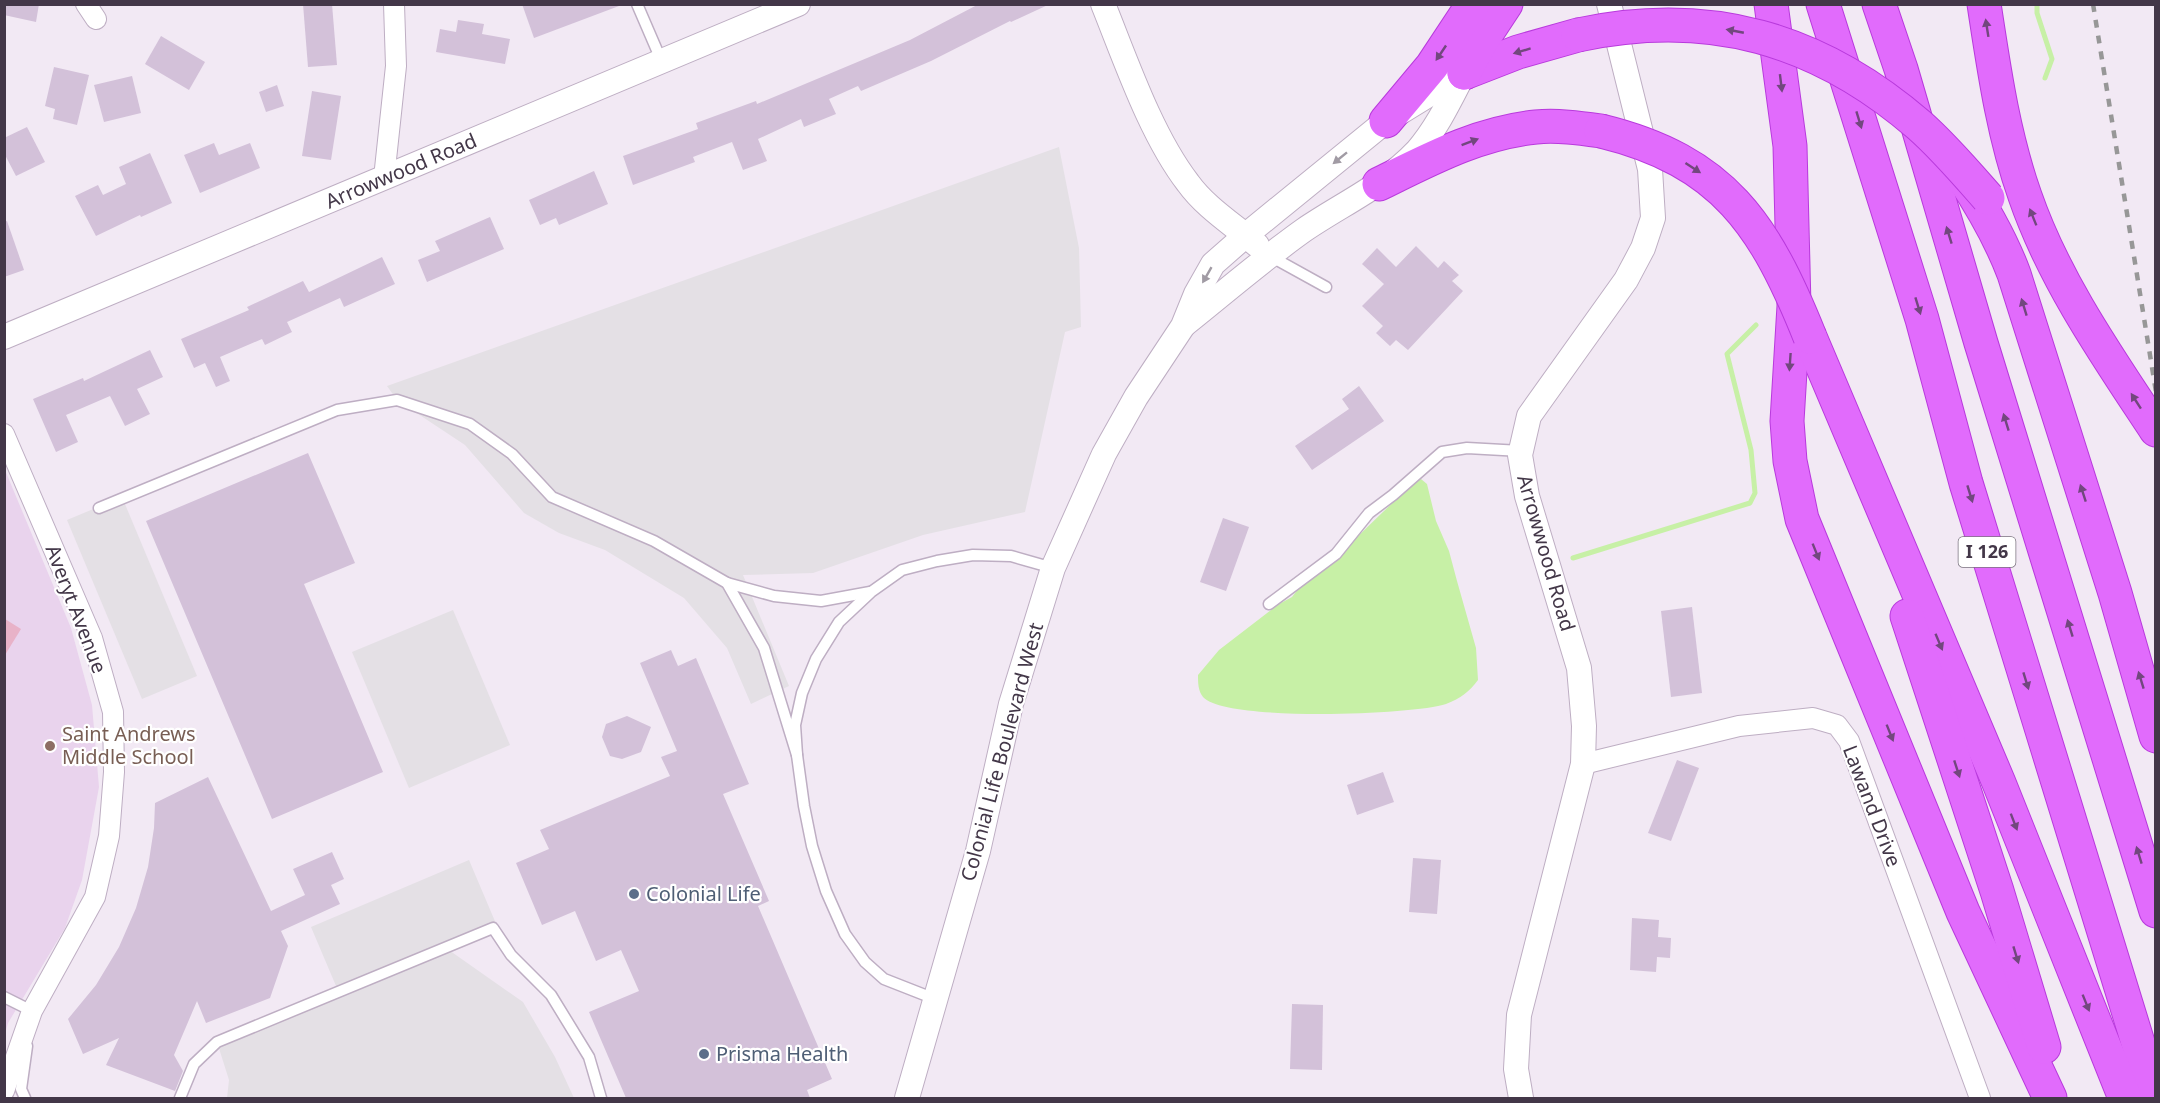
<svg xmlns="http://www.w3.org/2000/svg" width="2160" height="1103" viewBox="0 0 2160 1103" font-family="'Noto Sans',sans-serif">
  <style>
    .education { fill: #e9d3ed }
    .green { fill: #e8b2c8 }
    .parking { fill: #e4e0e5 }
    .water { fill: #c7f0a6 }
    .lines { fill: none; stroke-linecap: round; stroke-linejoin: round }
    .stream { stroke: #c7f0a6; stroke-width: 5 }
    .building { fill: #d3c1d9 }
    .service-casing { stroke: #beaec3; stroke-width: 13 }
    .minor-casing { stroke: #beaec3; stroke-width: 22 }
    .tertiary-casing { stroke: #beaec3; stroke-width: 26 }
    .motorway-casing { stroke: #b83adc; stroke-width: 35 }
    .service { stroke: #fff; stroke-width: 10 }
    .minor { stroke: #fff; stroke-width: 20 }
    .tertiary { stroke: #fff; stroke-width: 24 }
    .motorway { stroke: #e16bfc; stroke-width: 33 }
    .rail { stroke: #979797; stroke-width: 4.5; stroke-dasharray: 8 8; stroke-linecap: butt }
    .motorway-bridge-casing { stroke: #b83adc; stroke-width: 35; stroke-linecap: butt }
    .motorway-bridge { stroke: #e16bfc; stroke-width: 33 }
    .oneway { fill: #72477e }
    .oneway2 { fill: #a19ba4 }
    .education-dot { fill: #8d6e63; stroke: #fff; stroke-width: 2 }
    .service-dot { fill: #5c6f8a; stroke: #fff; stroke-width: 2 }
    .labels { text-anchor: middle; stroke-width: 4.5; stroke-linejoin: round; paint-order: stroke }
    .shield { fill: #fff; stroke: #7b737f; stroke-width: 1.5 }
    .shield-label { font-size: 18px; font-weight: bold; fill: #433748 }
    .street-label { font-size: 20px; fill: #433748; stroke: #fff }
    .education-label { font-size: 20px; fill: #785e54; stroke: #fff; text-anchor: start }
    .service-label { font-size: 20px; fill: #4e5e75; stroke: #fff; text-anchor: start }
  </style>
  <rect width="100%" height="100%" fill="#f2e9f4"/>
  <path class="education" d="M5 470 71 628 92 705 99 787 82 880 65 928 8 1023 5 1034Z"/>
  <path class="green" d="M5 619 21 629 5 655Z"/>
  <g class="parking">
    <path d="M1059 147 1079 248 1081 327 1065 332 1025 512 923 535 813 573 743 575 789 686 751 704 727 648 684 598 605 550 559 533 524 513 465 445 397 400 387 386Z"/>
    <path d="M122 497 197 676 142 699 67 520Z"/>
    <path d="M453 610 510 745 409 788 352 652Z"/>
    <path d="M469 860 497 926 446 948 523 1002 555 1057 574 1098H227L229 1080 217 1042 339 993 311 927Z"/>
  </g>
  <path class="water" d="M1421 479 1427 484 1436 521 1449 551 1457 581 1476 648 1478 680C1469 692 1461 698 1446 704 1413 715 1225 722 1203 697 1198 691 1198 682 1198 675L1219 650 1279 604 1292 597 1298 589 1323 570 1414 482Z"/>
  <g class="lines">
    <g class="stream">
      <path d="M2037 4V13L2052 59 2045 78"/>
      <path d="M1573 558 1750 503 1755 493 1751 450 1727 354 1756 325"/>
    </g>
  </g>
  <g class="building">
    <path d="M4 4H39L36 22 4 15Z"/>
    <path d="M303 4H332L337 65 308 67Z"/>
    <path d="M522 4H619V6L534 38Z"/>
    <path d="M979 4H1050L1011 22 1010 21 931 61 861 91 858 86 829 99 836 114 804 127 801 119 758 139 767 161 743 170 732 142 693 157 695 162 633 185 623 156 698 129 696 123 756 101 757 104 910 40Z"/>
    <path d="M458 20 484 24 482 34 510 39 505 64 436 52 440 29 456 32Z"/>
    <path d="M161 36 205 62 189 90 145 64Z"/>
    <path d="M54 67 89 75 77 125 53 119 55 109 45 106Z"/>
    <path d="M132 76 141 113 104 122 94 85Z"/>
    <path d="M277 85 284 106 266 112 259 92Z"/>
    <path d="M312 91 341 96 331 160 302 156Z"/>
    <path d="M27 127 45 162 16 176 4 153V138Z"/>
    <path d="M214 143 219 155 250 143 260 168 200 193 184 155Z"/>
    <path d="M150 153 172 203 141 217 140 215 96 236 75 196 98 185 103 195 126 184 119 167Z"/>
    <path d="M594 171 608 204 559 225 556 218 540 225 529 200Z"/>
    <path d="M490 217 504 249 427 282 418 260 440 251 435 241Z"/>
    <path d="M7 221 24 270 4 277V222Z"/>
    <path d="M1416 246 1438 268 1444 261 1459 275 1452 281 1463 291 1408 350 1396 340 1390 346 1376 333 1383 326 1362 306 1384 284 1362 264 1377 248 1396 267Z"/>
    <path d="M382 257 395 284 344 307 340 298 287 322 292 332 265 345 262 339 220 357 230 381 216 387 205 363 194 368 181 339 249 310 247 307 303 281 309 292Z"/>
    <path d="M150 350 163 377 137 389 150 414 125 426 110 396 66 415 78 442 56 452 33 399 83 378 84 381Z"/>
    <path d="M1359 386 1384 421 1312 470 1295 446 1349 409 1342 399Z"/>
    <path d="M308 453 355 563 304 584 383 772 272 819 146 521Z"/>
    <path d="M1223 518 1249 527 1226 591 1200 582Z"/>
    <path d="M1692 607 1702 693 1671 697 1661 611Z"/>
    <path d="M671 650 678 666 696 658 749 784 723 794 769 901 758 906 832 1079 807 1090 810 1098H626L589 1012 639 991 621 950 596 961 575 911 542 925 516 863 549 849 540 830 670 776 661 757 677 751 640 663Z"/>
    <path d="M627 716 651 727 641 752 622 759 610 756 602 737 606 724Z"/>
    <path d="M1677 760 1699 768 1671 841 1648 833Z"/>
    <path d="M1383 772 1394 802 1357 815 1347 785Z"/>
    <path d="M208 777 271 911 305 895 293 869 332 852 344 879 331 885 340 904 281 931 288 946 270 998 206 1023 197 1001 174 1055 183 1071 175 1091 106 1065 119 1038 83 1054 68 1019 96 985 119 947 136 908 148 867 154 828 155 803Z"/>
    <path d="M1413 858 1441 860 1437 914 1409 912Z"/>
    <path d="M1632 918 1659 920 1658 937 1671 938 1670 958 1657 957 1656 972 1630 970Z"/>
    <path d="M1292 1004 1323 1005 1322 1070 1290 1069Z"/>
  </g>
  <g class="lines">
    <g class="service-casing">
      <g id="service">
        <path d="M637 4 662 62"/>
        <path d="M1270 256 1326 287"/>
        <path d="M99 508 337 410 397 400 470 424 512 454 552 497 654 541 727 583 764 648 797 755"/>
        <path d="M727 583 774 596 821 601 870 592"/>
        <path d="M1269 604 1336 554 1369 513 1393 495 1442 452 1467 448 1521 451"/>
        <path d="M4 997 32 1011 31 1016"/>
        <path d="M935 999 884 979 865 962 845 934 826 891 812 846 804 806 797 755 795 725 802 693 816 659 839 622 871 592 902 570 937 561 973 555 1011 556 1053 568"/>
        <path d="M25 1098 21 1089 27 1046"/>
        <path d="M180 1098 194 1064 217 1042 493 928 511 955 551 995 589 1057 601 1098"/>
      </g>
    </g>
    <g class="minor-casing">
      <g id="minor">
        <path d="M86 4 96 19"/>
        <path d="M384 178 396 66 394 4"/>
        <path d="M4 434 92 638 113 712 114 772 109 836 95 897 32 1011 4 1091"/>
        <path d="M1583 764 1739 726 1813 718 1837 725 1849 741 1980 1098"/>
      </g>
    </g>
    <g class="tertiary-casing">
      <g id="tertiary">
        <path d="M1103 4C1126 61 1151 135 1188 183 1206 208 1234 225 1257 245"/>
        <path d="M1185 324C1224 293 1263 259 1304 230 1342 204 1385 185 1417 151 1437 128 1450 100 1464 73"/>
        <path d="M4 337 798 4"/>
        <path d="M907 1098 978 851 1011 704 1053 568 1104 454 1136 397 1183 326 1196 294 1213 264 1246 235 1386 121 1464 73"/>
        <path d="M1521 1098 1516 1069 1519 1015 1583 764 1584 726 1579 668 1527 496 1520 455 1529 416 1626 280 1643 248 1653 218 1650 169 1609 4"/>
      </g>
    </g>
    <g class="motorway-casing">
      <g id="motorway">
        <path d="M1771 4 1790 146 1794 306 1787 421 1790 461 1802 519 1963 912 2050 1098"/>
        <path d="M1823 4 1922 319 1966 483 2155 1098"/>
        <path d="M1879 4 1901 69 1981 343 2156 911"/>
        <path d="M1984 4C1994 69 2003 134 2025 196 2054 280 2107 356 2156 430"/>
        <path d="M1464 73 1518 52 1578 35"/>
        <path d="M1464 73 1481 42 1506 4"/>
        <path d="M1386 121 1432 66 1473 4"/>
        <path d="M1962 176C1983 208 2001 239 2014 274L2115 593 2156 736"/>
        <path d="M1379 184C1430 159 1478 133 1536 127 1557 125 1579 128 1601 131"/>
        <path d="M1810 337 1999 783 2125 1098"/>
        <path d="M1907 616 1997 891 2044 1047"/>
      </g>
    </g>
    <use href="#service" class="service"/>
    <use href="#minor" class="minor"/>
    <use href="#tertiary" class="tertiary"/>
    <use href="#motorway" class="motorway"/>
    <path class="rail" d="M2093 4 2156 392"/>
    <g class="motorway-bridge-casing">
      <g id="motorway-bridge">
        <path d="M1578 35C1709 7 1818 38 1919 125 1944 147 1966 173 1988 198"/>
        <path d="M1601 131C1724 161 1765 225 1810 337"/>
      </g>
    </g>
    <use href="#motorway-bridge" class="motorway-bridge"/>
  </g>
  <defs><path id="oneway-solid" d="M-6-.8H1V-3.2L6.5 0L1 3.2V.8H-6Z" transform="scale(1.5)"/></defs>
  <g class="oneway">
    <use href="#oneway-solid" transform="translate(1987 28) rotate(-99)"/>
    <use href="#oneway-solid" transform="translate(1735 31) rotate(-169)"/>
    <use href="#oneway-solid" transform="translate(1522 51) rotate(163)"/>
    <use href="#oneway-solid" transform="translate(1441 53) rotate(124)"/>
    <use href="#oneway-solid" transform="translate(1781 83) rotate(83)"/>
    <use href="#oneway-solid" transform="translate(1859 120) rotate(73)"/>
    <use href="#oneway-solid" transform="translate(1470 142) rotate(-21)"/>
    <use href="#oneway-solid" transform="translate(1693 168) rotate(33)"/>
    <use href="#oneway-solid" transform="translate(2033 217) rotate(-112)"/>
    <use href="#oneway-solid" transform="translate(1949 235) rotate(-107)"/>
    <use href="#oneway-solid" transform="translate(1918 306) rotate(73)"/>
    <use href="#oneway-solid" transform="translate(2024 307) rotate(-107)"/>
    <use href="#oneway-solid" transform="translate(1790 362) rotate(94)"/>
    <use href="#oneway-solid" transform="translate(2136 401) rotate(-123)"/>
    <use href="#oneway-solid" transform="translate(2006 422) rotate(-107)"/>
    <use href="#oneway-solid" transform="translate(2083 493) rotate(-108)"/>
    <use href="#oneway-solid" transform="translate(1970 494) rotate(73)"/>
    <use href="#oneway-solid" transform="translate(1816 552) rotate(68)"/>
    <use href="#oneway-solid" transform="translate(2070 628) rotate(-107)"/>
    <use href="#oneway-solid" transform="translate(1939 642) rotate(67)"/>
    <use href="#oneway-solid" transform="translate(2141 680) rotate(-107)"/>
    <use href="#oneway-solid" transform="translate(2026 681) rotate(73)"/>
    <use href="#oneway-solid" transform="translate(1890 733) rotate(68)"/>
    <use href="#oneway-solid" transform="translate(1957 769) rotate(72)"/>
    <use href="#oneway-solid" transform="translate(2014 822) rotate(69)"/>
    <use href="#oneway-solid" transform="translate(2139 855) rotate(-107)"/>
    <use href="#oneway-solid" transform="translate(2016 955) rotate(73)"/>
    <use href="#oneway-solid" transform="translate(2086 1003) rotate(68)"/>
  </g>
  <g class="oneway2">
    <use href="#oneway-solid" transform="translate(1340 158) rotate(141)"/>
    <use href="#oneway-solid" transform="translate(1207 275) rotate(120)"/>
  </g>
  <circle class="education-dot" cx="50" cy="746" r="6"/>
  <g class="service-dot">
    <circle cx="634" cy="894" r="6"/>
    <circle cx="704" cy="1054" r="6"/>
  </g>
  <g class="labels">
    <rect class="shield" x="1958.5" y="537" width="57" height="30" rx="4.5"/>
    <g class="shield-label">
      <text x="1987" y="558">I 126</text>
    </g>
    <g class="street-label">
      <text transform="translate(401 171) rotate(-23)" y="7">Arrowwood Road</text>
      <text transform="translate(1546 553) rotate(74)" y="7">Arrowwood Road</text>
      <text transform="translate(76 609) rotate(69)" y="7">Averyt Avenue</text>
      <text transform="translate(1002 752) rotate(-75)" y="7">Colonial Life Boulevard West</text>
      <text transform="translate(1872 806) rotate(69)" y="7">Lawand Drive</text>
    </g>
    <g class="education-label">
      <text x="62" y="741">Saint Andrews<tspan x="62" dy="23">Middle School</tspan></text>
    </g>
    <g class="service-label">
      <text x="646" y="901">Colonial Life</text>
      <text x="716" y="1061">Prisma Health</text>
    </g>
  </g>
  <rect width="2160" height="1103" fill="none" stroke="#433748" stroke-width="12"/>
</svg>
